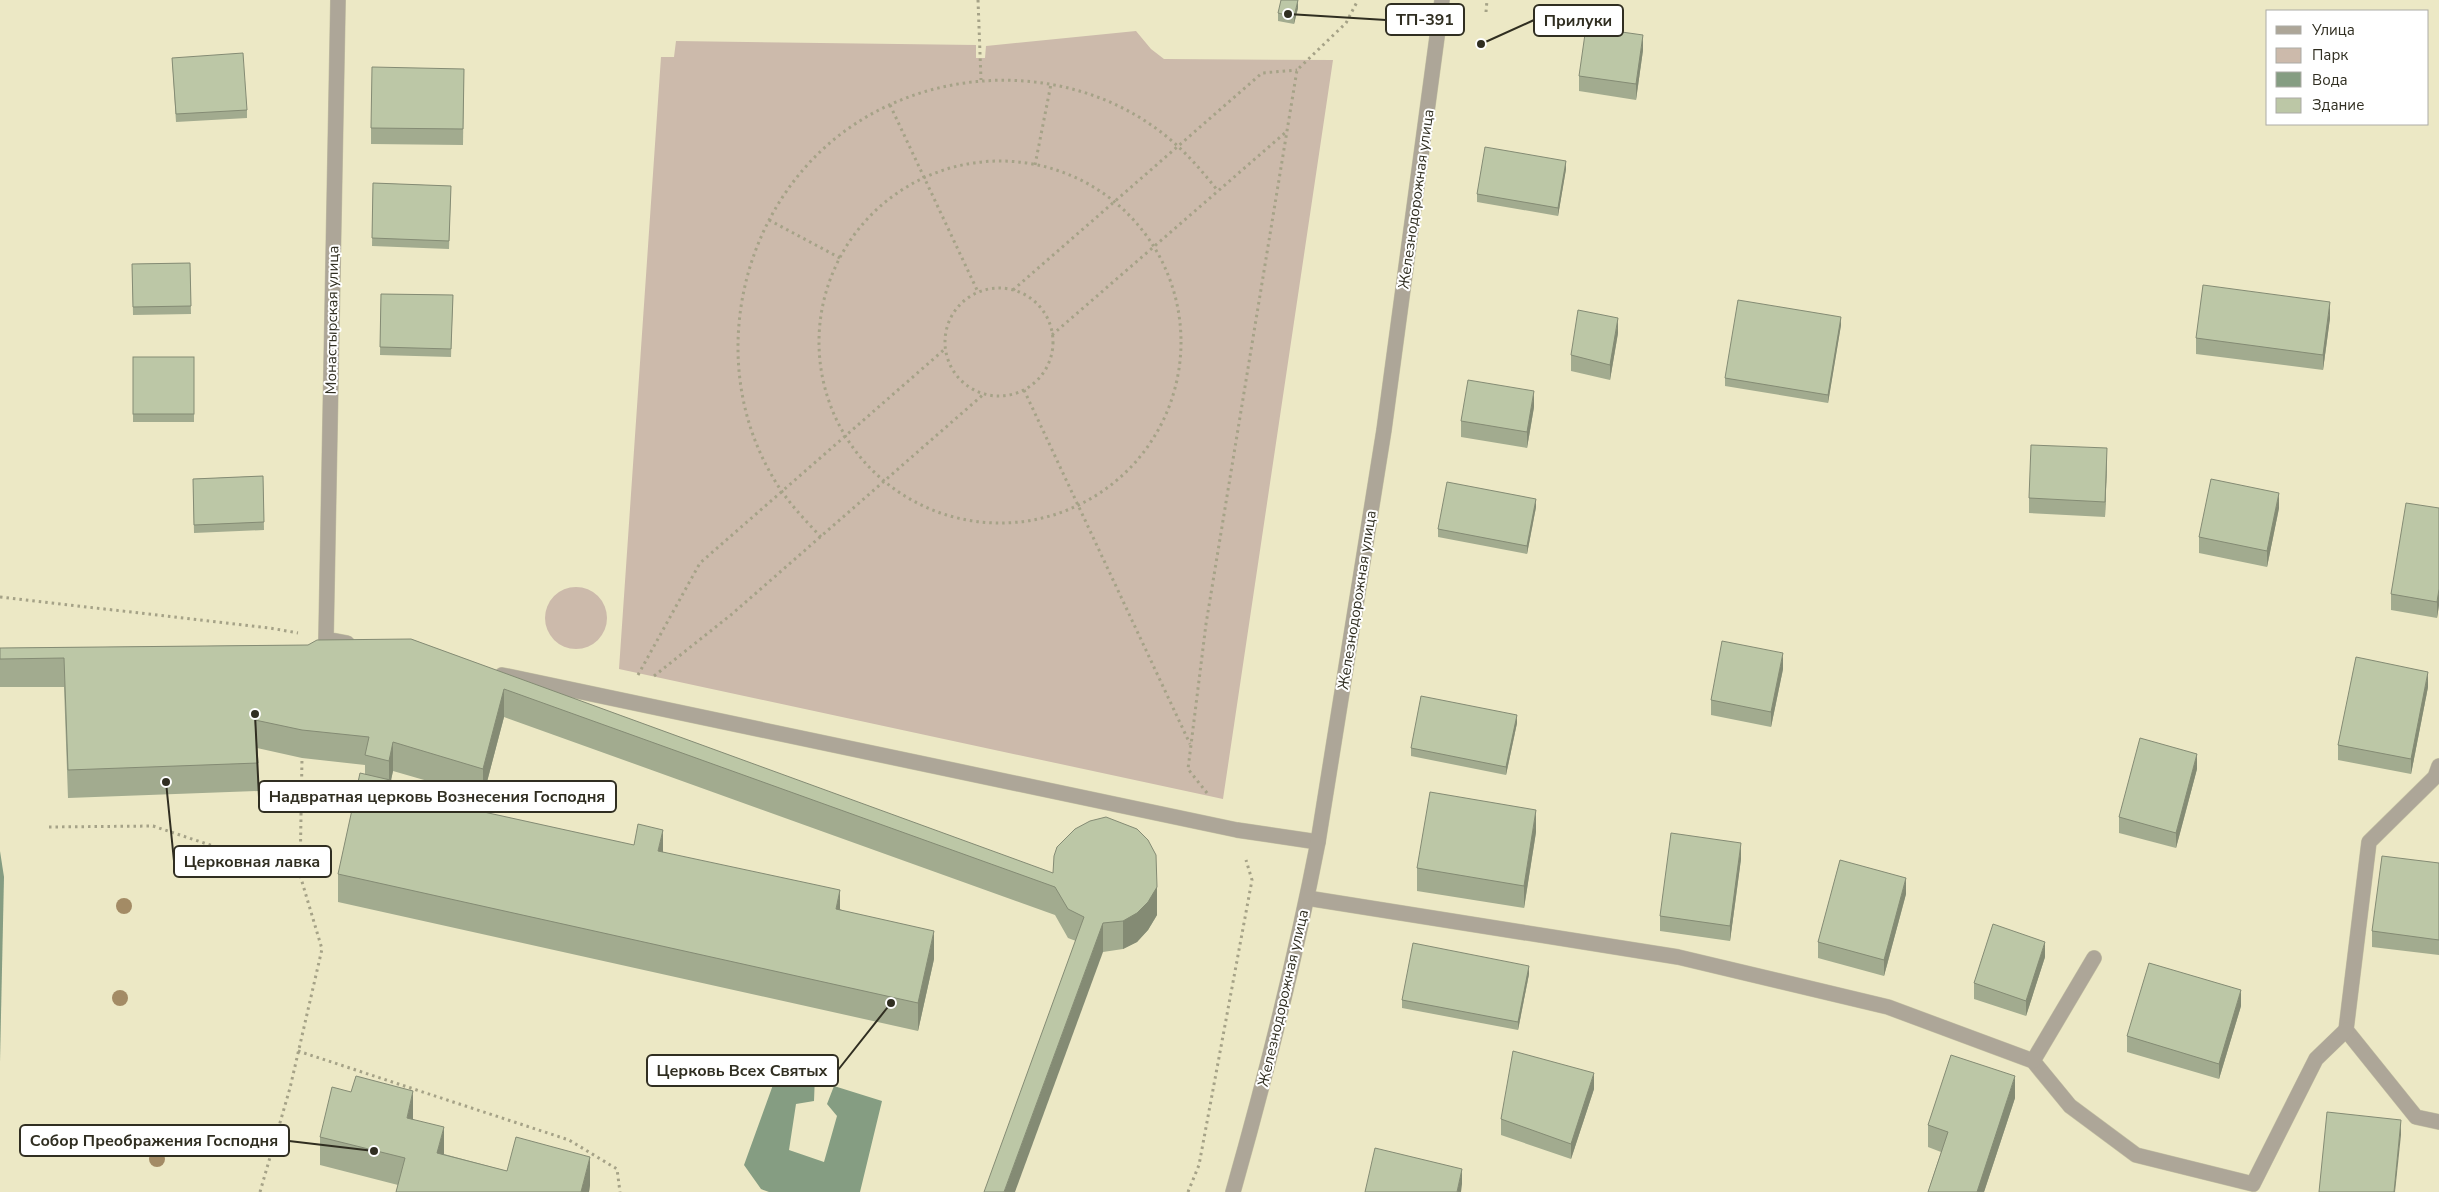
<svg xmlns="http://www.w3.org/2000/svg" width="2439" height="1192" viewBox="0 0 2439 1192" font-family="'Nunito Sans',sans-serif">
  <style>
    .green { fill: #ccbaab }
    .water { fill: #859d82 }
    .lines { fill: none; stroke-linecap: round; stroke-linejoin: round }
    .minor-casing { stroke: #c6c3a4; stroke-width: 16 }
    .path { stroke: #a5a287; stroke-width: 3; stroke-dasharray: 2.5 4; stroke-linecap: butt }
    .minor { stroke: #ada698; stroke-width: 15 }
    .tree { fill: #a38b65 }
    .wall { fill: #a2ab8f }
    .shaded-wall { fill: #848b74 }
    .building { fill: #bcc7a6; stroke: #848b74 }
    .labels { text-anchor: middle; stroke-width: 4; stroke-linejoin: round; paint-order: stroke }
    .street-label { font-size: 15px; fill: #302e21; stroke: #fff }
    .leader { fill: none; stroke: #302e21; stroke-width: 2 }
    .callout-dot { fill: #302e21; stroke: #fff; stroke-width: 2 }
    .callout { fill: #fff; stroke: #302e21; stroke-width: 2 }
    .callout-label { font-size: 16px; text-anchor: middle; font-weight: bold; fill: #302e21 }
  </style>
  <rect width="100%" height="100%" fill="#ece8c5"/>
  <g class="green">
    <path d="M1136 31 1151 49 1164 59 1333 60 1223 799 619 669 661 57H674L676 41 976 45V58H985L986 46Z"/>
    <circle cx="576" cy="618" r="31"/>
  </g>
  <g class="water">
    <path d="M0 851 4 877 0 1062Z"/>
    <path d="M778 1071 815 1075 814 1101 796 1104 789 1150 824 1162 837 1116 827 1104 834 1086 882 1101 860 1192H769L761 1189 744 1165Z"/>
  </g>
  <g class="lines">
    <g class="minor-casing">
      <g id="minor">
        <path d="M338 0 326 639 347 643"/>
        <path d="M502 675 1237 830 1318 842"/>
        <path d="M2439 766 2435 777 2369 842 2346 1030 2416 1117 2439 1122"/>
        <path d="M1307 898 1678 957 1888 1007 2033 1061 2070 1106 2136 1155 2253 1184 2316 1059 2346 1030"/>
        <path d="M2033 1061 2094 958"/>
        <path d="M1233 1192C1266 1076 1295 960 1318 842L1384 430 1442 0"/>
      </g>
    </g>
    <g class="path">
      <path d="M978 0 981 80"/>
      <path d="M1486 12 1487 0"/>
      <path d="M890 105 978 292"/>
      <circle cx="1000" cy="342" r="181"/>
      <path d="M1035 165 1051 84"/>
      <path d="M769 220 840 258"/>
      <circle cx="999" cy="342" r="54"/>
      <path d="M1013 290 1262 73 1297 70"/>
      <path d="M1052 335 1286 132"/>
      <path d="M1024 390 1190 744"/>
      <path d="M821 537C802 517 784 498 771 474 708 364 738 216 837 137 930 63 1072 60 1166 136 1186 152 1202 171 1218 191"/>
      <path d="M0 597 270 628 298 633"/>
      <path d="M638 675 700 563 946 348"/>
      <path d="M654 676 732 614 985 393"/>
      <path d="M1207 793 1188 769 1206 624 1297 70 1346 23 1358 0"/>
      <path d="M49 827 153 826 300 875 302 758"/>
      <path d="M298 1051 569 1140 617 1169 620 1192"/>
      <path d="M260 1192 290 1088 322 949 300 875"/>
      <path d="M1188 1192 1199 1165 1252 880 1246 860"/>
    </g>
    <use href="#minor" class="minor"/>
  </g>
  <g class="tree">
    <circle cx="124" cy="906" r="8"/>
    <circle cx="120" cy="998" r="8"/>
    <circle cx="157" cy="1159" r="8"/>
  </g>
  <g class="wall">
    <path d="M1298 8 1294 24 1278 21V13Z"/>
    <path d="M1643 50 1636 100 1579 91V76Z"/>
    <path d="M172 58 247 110V118L176 122Z"/>
    <path d="M464 69 463 145 371 144V128Z"/>
    <path d="M1566 169 1558 216 1477 202V194Z"/>
    <path d="M373 183 451 186 449 249 372 246Z"/>
    <path d="M190 263 191 314 133 315 132 264Z"/>
    <path d="M381 294 453 295 451 357 380 355Z"/>
    <path d="M2330 318 2323 370 2196 354V338Z"/>
    <path d="M1841 325 1828 403 1725 386V378Z"/>
    <path d="M1618 333 1610 380 1571 371V355Z"/>
    <rect x="133" y="357" width="61" height="65"/>
    <path d="M1534 407 1527 448 1461 437V421Z"/>
    <path d="M2107 463 2105 517 2029 513V498Z"/>
    <path d="M263 476 264 530 194 533 193 479Z"/>
    <path d="M1536 507 1527 554 1438 537V529Z"/>
    <path d="M2279 508 2267 567 2199 553V537Z"/>
    <path d="M2439 508V605L2437 618 2391 610V594Z"/>
    <path d="M411 639 1157 915 1148 930 1137 942 1123 949 1103 952 1076 941 1068 938 1055 915 504 717 483 797 393 771 391 780 446 804 663 852 840 909 934 959 918 1031 338 902V874L365 775V765L302 758 257 748 258 763V791L68 798 64 687H0V648L308 645Z"/>
    <path d="M1783 669 1771 727 1711 715V700Z"/>
    <path d="M2428 687 2411 774 2338 760V745Z"/>
    <path d="M1517 723 1506 775 1411 756V748Z"/>
    <path d="M2197 769 2176 848 2119 833V817Z"/>
    <path d="M1536 832 1524 908 1417 891V868Z"/>
    <path d="M1741 859 1730 941 1660 931V916Z"/>
    <path d="M2439 863V955L2372 947V931Z"/>
    <path d="M1906 894 1884 976 1818 958V942Z"/>
    <path d="M2045 957 2026 1016 1974 999V983Z"/>
    <path d="M1529 974 1518 1030 1402 1008V1000Z"/>
    <path d="M2241 1006 2219 1079 2127 1052V1036Z"/>
    <path d="M1594 1089 1571 1159 1501 1135V1119Z"/>
    <path d="M2015 1098 1984 1192H1928L1941 1152 1928 1147V1125Z"/>
    <path d="M413 1119 444 1154 507 1171 590 1185 589 1192H396L398 1185 320 1165V1137Z"/>
  </g>
  <g class="shaded-wall">
    <path d="M1298 0V8L1294 24V17Z"/>
    <path d="M1643 35V50L1636 100V84Z"/>
    <path d="M1566 161V169L1558 216V208Z"/>
    <path d="M2330 302V318L2323 370V355Z"/>
    <path d="M1841 317V325L1828 403V395Z"/>
    <path d="M1618 318V333L1610 380V365Z"/>
    <path d="M1534 391V407L1527 448V432Z"/>
    <path d="M2107 448V463L2105 517V502Z"/>
    <path d="M2279 493V508L2267 567V551Z"/>
    <path d="M1536 499V507L1527 554V546Z"/>
    <path d="M2439 589V605L2437 618V602Z"/>
    <path d="M1783 653V669L1771 727V712Z"/>
    <path d="M2428 672V687L2411 774V759Z"/>
    <path d="M504 689V717L483 797V769Z"/>
    <path d="M1517 715V723L1506 775V767Z"/>
    <path d="M393 742V771L389 789V761Z"/>
    <path d="M2197 754V769L2176 848V833Z"/>
    <path d="M446 793V821L443 803Z"/>
    <path d="M1536 810V832L1524 908V886Z"/>
    <path d="M663 830V858L658 851Z"/>
    <path d="M1741 843V859L1730 941V926Z"/>
    <path d="M1906 878V894L1884 976V960Z"/>
    <path d="M1157 887V915L1148 930 1137 942 1123 949V921Z"/>
    <path d="M840 890V919L836 909Z"/>
    <path d="M1103 923V952L1015 1192H1004Z"/>
    <path d="M934 931V959L918 1031V1003Z"/>
    <path d="M2045 942V957L2026 1016V1001Z"/>
    <path d="M1529 966V974L1518 1030V1022Z"/>
    <path d="M2241 990V1006L2219 1079V1064Z"/>
    <path d="M1594 1073V1089L1571 1159V1144Z"/>
    <path d="M2015 1076V1098L1984 1192H1977Z"/>
    <path d="M413 1091V1119L407 1146V1118Z"/>
    <path d="M2401 1120V1135L2395 1192H2394Z"/>
    <path d="M444 1127V1156L437 1153Z"/>
    <path d="M590 1157V1185L589 1192H581Z"/>
    <path d="M1462 1169V1184L1461 1192H1457Z"/>
  </g>
  <g class="building">
    <path d="M1281 0H1298L1294 17 1278 13Z"/>
    <path d="M1586 27 1643 35 1636 84 1579 76Z"/>
    <path d="M243 53 247 110 176 114 172 58Z"/>
    <path d="M372 67 464 69 463 129 371 128Z"/>
    <path d="M1485 147 1566 161 1558 208 1477 194Z"/>
    <path d="M373 183 451 186 449 241 372 238Z"/>
    <path d="M190 263 191 306 133 307 132 264Z"/>
    <path d="M2203 285 2330 302 2323 355 2196 338Z"/>
    <path d="M381 294 453 295 451 349 380 347Z"/>
    <path d="M1738 300 1841 317 1828 395 1725 378Z"/>
    <path d="M1578 310 1618 318 1610 365 1571 355Z"/>
    <rect x="133" y="357" width="61" height="57"/>
    <path d="M1468 380 1534 391 1527 432 1461 421Z"/>
    <path d="M2031 445 2107 448 2105 502 2029 498Z"/>
    <path d="M263 476 264 522 194 525 193 479Z"/>
    <path d="M2211 479 2279 493 2267 551 2199 537Z"/>
    <path d="M1447 482 1536 499 1527 546 1438 529Z"/>
    <path d="M2406 503 2439 508V589L2437 602 2391 594Z"/>
    <path d="M411 639 1053 873 1054 856 1057 847 1075 829 1090 821 1106 817 1137 829 1148 840 1156 855 1157 887 1148 902 1137 913 1123 921 1103 923 1004 1192H984L1084 917 1068 909 1055 887 504 689 483 769 393 742 389 761 365 755 369 737 302 730 255 720 258 763 68 770 64 658 0 659V648L308 645 317 640Z"/>
    <path d="M1722 641 1783 653 1771 712 1711 700Z"/>
    <path d="M2356 657 2428 672 2411 759 2338 745Z"/>
    <path d="M1421 696 1517 715 1506 767 1411 748Z"/>
    <path d="M2140 738 2197 754 2176 833 2119 817Z"/>
    <path d="M360 773 446 793 443 803 634 845 638 824 663 830 658 851 840 890 836 909 934 931 918 1003 338 874Z"/>
    <path d="M1430 792 1536 810 1524 886 1417 868Z"/>
    <path d="M1671 833 1741 843 1730 926 1660 916Z"/>
    <path d="M2382 856 2439 863V940L2372 931Z"/>
    <path d="M1840 860 1906 878 1884 960 1818 942Z"/>
    <path d="M1993 924 2045 942 2026 1001 1974 983Z"/>
    <path d="M1413 943 1529 966 1518 1022 1402 1000Z"/>
    <path d="M2149 963 2241 990 2219 1064 2127 1036Z"/>
    <path d="M1513 1051 1594 1073 1571 1144 1501 1119Z"/>
    <path d="M1951 1055 2015 1076 1977 1192H1928L1948 1132 1928 1125Z"/>
    <path d="M356 1076 413 1091 407 1118 444 1127 437 1153 507 1171 516 1137 590 1157 581 1192H396L405 1158 320 1137 332 1087 351 1092Z"/>
    <path d="M2327 1112 2401 1120 2394 1192H2319Z"/>
    <path d="M1375 1148 1462 1169 1457 1192H1365Z"/>
  </g>
  <g class="labels">
    <g class="street-label">
      <text transform="translate(1416 199) rotate(-82)" y="5">Железнодорожная улица</text>
      <text transform="translate(332 320) rotate(-89)" y="5">Монастырская улица</text>
      <text transform="translate(1357 600) rotate(-81)" y="5">Железнодорожная улица</text>
      <text transform="translate(1283 998) rotate(-77)" y="5">Железнодорожная улица</text>
    </g>
  </g>
  <path class="leader" d="M1288 14L1386 20M1481 44L1534 20M255 714L259 797M166 782L174 861M891 1003L838 1070M374 1151L289 1141"/>
  <g class="callout-dot">
    <circle cx="1288" cy="14" r="5"/>
    <circle cx="1481" cy="44" r="5"/>
    <circle cx="255" cy="714" r="5"/>
    <circle cx="166" cy="782" r="5"/>
    <circle cx="891" cy="1003" r="5"/>
    <circle cx="374" cy="1151" r="5"/>
  </g>
  <g class="callout">
    <rect x="1386" y="4" width="78" height="31" rx="5"/>
    <rect x="1534" y="5" width="89" height="31" rx="5"/>
    <rect x="259" y="781" width="357" height="31" rx="5"/>
    <rect x="174" y="846" width="157" height="31" rx="5"/>
    <rect x="647" y="1055" width="191" height="31" rx="5"/>
    <rect x="20" y="1125" width="269" height="31" rx="5"/>
  </g>
  <g class="callout-label">
    <text x="1425" y="25">ТП-391</text>
    <text x="1578" y="26">Прилуки</text>
    <text x="437" y="802">Надвратная церковь Вознесения Господня</text>
    <text x="252" y="867">Церковная лавка</text>
    <text x="742" y="1076">Церковь Всех Святых</text>
    <text x="154" y="1146">Собор Преображения Господня</text>
  </g>
  <rect x="2266" y="10" width="162" height="115" fill="#ffffff" stroke="#acaba6"/>
  <rect x="2276" y="26" width="25" height="8" fill="#ada698" stroke="#acaba6"/>
  <text x="2312" y="35" font-size="15" fill="#302e21">Улица</text>
  <rect x="2276" y="48" width="25" height="15" fill="#ccbaab" stroke="#acaba6"/>
  <text x="2312" y="60" font-size="15" fill="#302e21">Парк</text>
  <rect x="2276" y="72" width="25" height="15" fill="#859d82" stroke="#acaba6"/>
  <text x="2312" y="85" font-size="15" fill="#302e21">Вода</text>
  <rect x="2276" y="98" width="25" height="15" fill="#bcc7a6" stroke="#acaba6"/>
  <text x="2312" y="110" font-size="15" fill="#302e21">Здание</text>
</svg>
